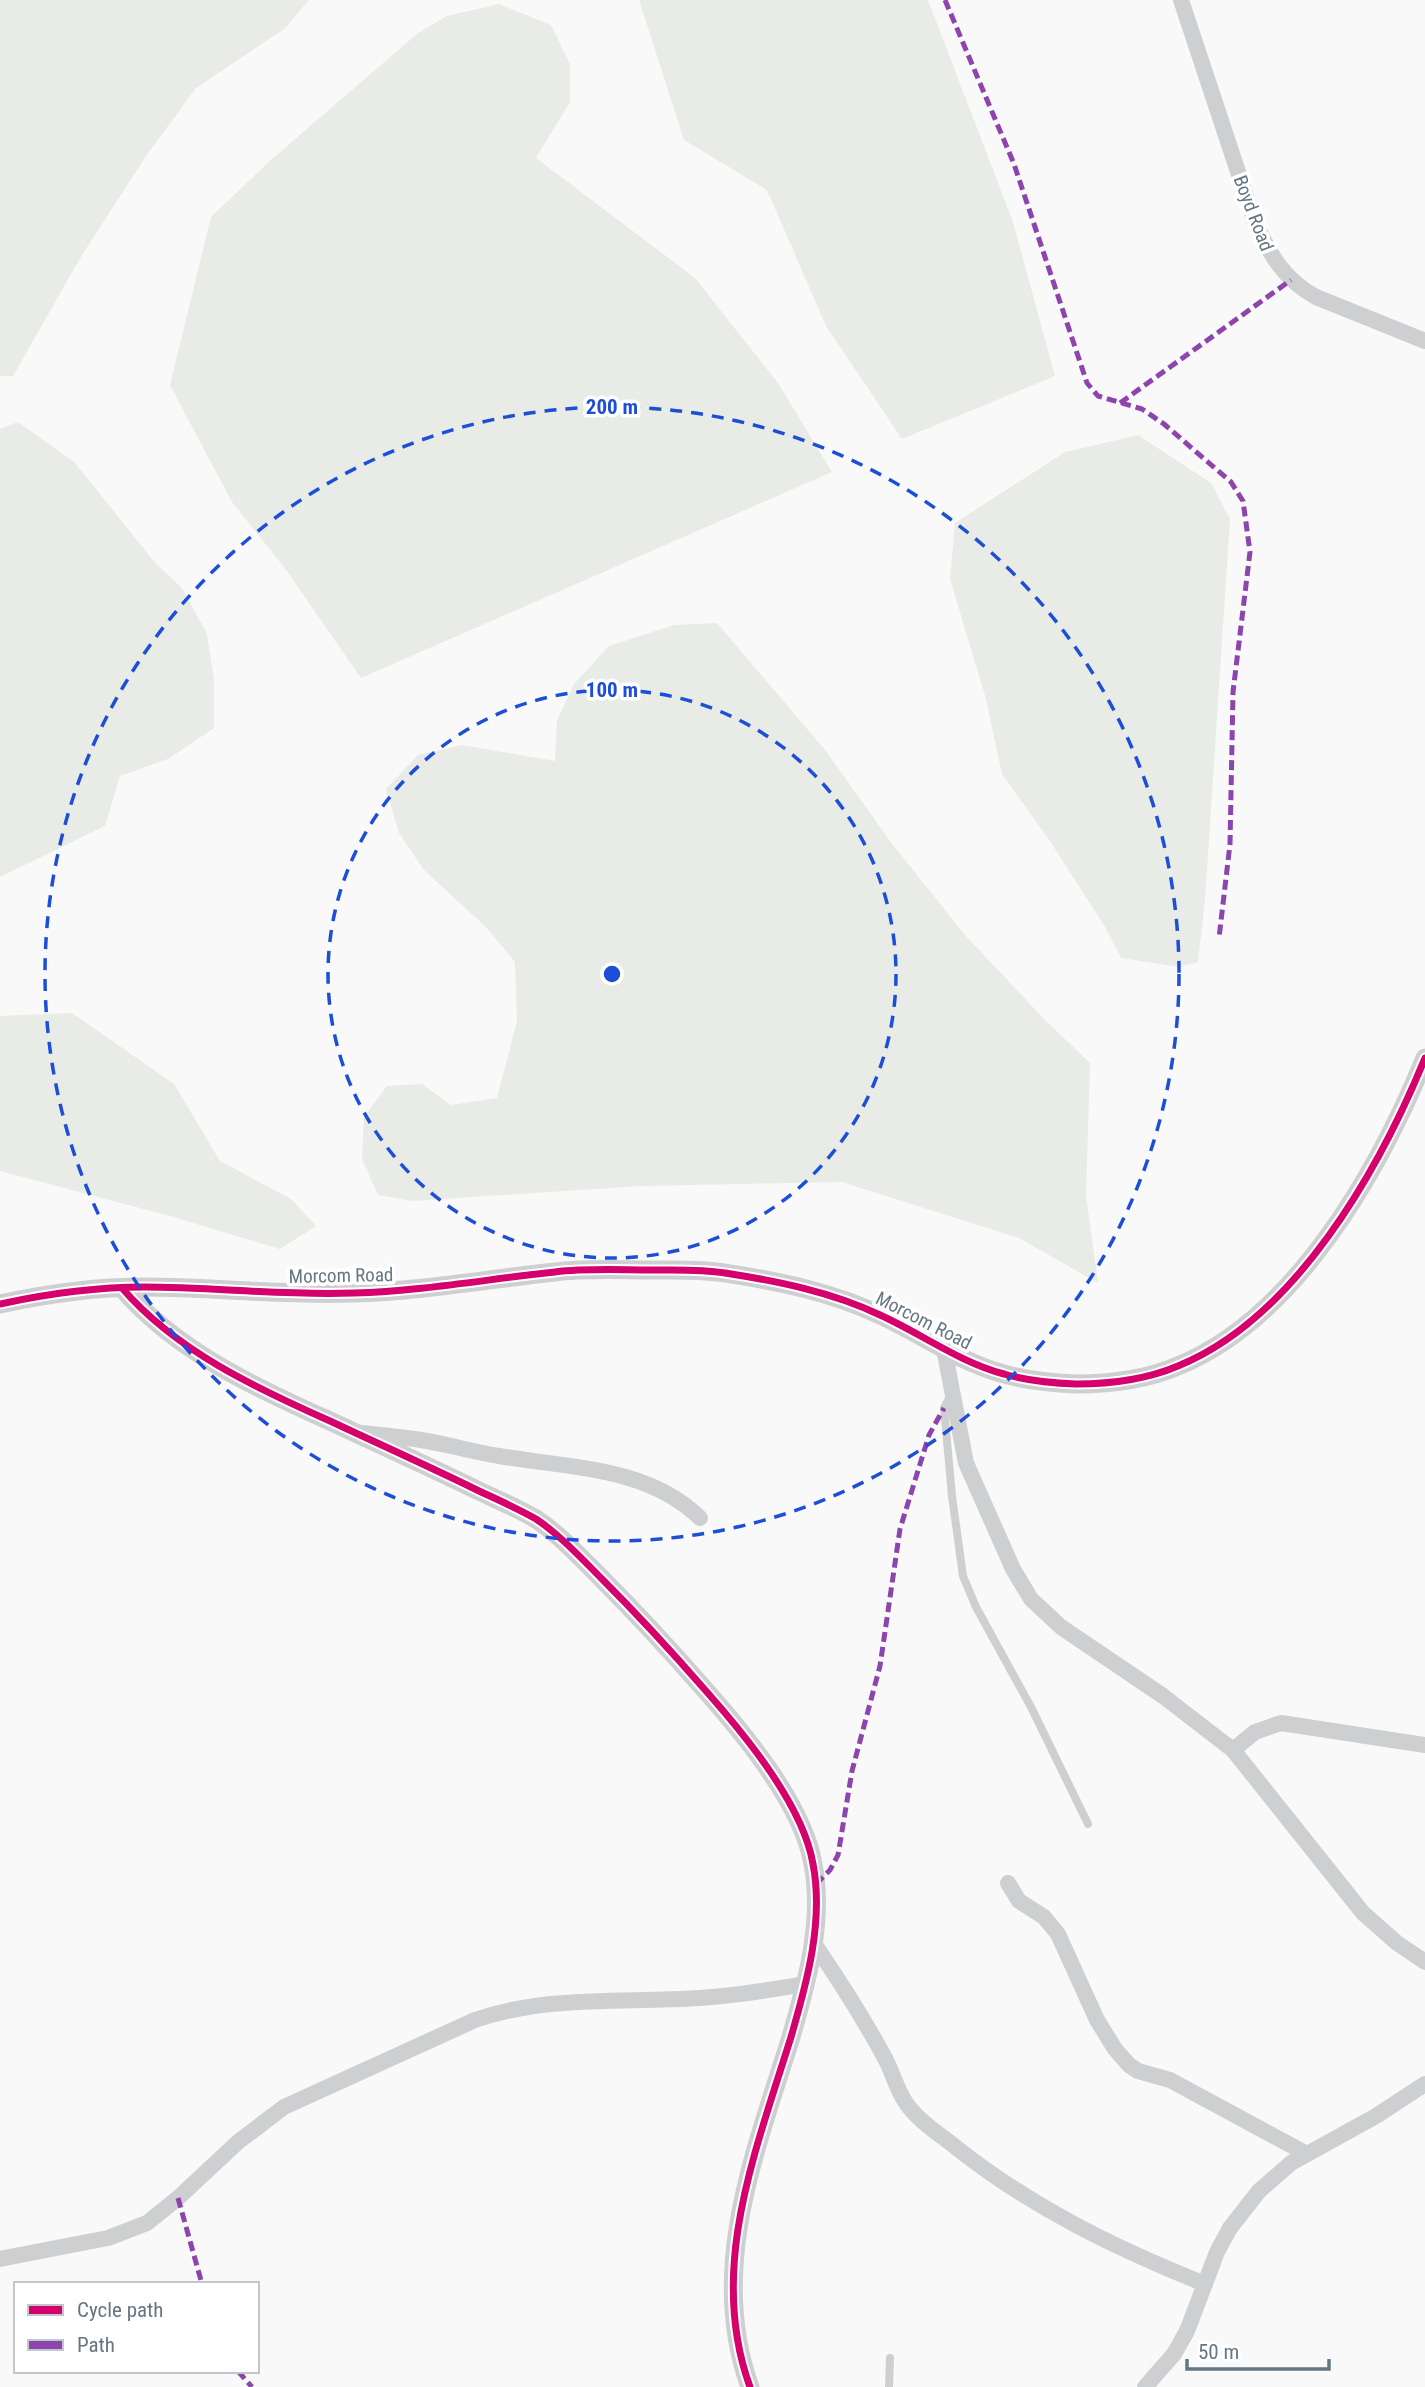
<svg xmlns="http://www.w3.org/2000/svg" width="1425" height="2387" viewBox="0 0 1425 2387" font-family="'Roboto Condensed',sans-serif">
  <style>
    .green { fill: #e8ebe6 }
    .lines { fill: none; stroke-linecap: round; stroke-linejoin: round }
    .service { stroke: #cecfd0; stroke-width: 8 }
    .minor { stroke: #cecfd0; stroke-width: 16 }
    .tertiary { stroke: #cecfd0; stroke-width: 19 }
    .quiet { stroke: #8e44ad; stroke-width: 5; stroke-dasharray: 10 5; stroke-linecap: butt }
    .cycleway-casing { stroke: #fff; stroke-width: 11 }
    .cycleway { stroke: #d6006c; stroke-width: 7 }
    .ring { fill: none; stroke: #1d4ed8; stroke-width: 3.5; stroke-dasharray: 12 9 }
    .labels { text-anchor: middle; stroke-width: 7; stroke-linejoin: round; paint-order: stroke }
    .street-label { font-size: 19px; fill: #657683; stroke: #fff }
    .centre { fill: #1d4ed8; stroke: #fff; stroke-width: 3.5 }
    .ring-label { font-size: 21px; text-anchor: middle; font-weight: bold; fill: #1d4ed8; stroke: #fff; stroke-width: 7; stroke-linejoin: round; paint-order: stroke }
  </style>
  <rect width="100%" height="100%" fill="#f9f9f9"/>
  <g class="green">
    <path d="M0 0H309L284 29 196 88 146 156 82 255 13 376H0Z"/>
    <path d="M639 0H928L1013 222 1055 376 902 439 826 326 767 190 684 140Z"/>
    <path d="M499 4 551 25 570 64V102L536 158 695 278 778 383 832 472 361 678 284 567 232 502 170 385 211 217 272 159 418 33 447 16Z"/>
    <path d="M18 422 74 462 157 565 182 588 207 634 214 680V728L168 759 120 776 105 826 0 877V429Z"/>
    <path d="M1138 435 1211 483 1230 519 1205 900 1198 962 1178 967 1121 958 1105 927 1050 841 1002 774 986 699 950 579 955 523 1065 452Z"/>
    <path d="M717 623 826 751 890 841 965 935 1046 1021 1090 1063 1086 1195 1098 1283 1019 1238 842 1182 642 1186 412 1201 378 1195 362 1159 364 1117 387 1086 422 1084 451 1105 497 1098 517 1021 515 962 486 927 424 870 399 833 386 789 418 755 461 745 555 761 557 721 574 684 609 646 674 625Z"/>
    <path d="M72 1013 174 1084 220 1161 291 1199 316 1226 280 1249 170 1216 0 1171V1016Z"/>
  </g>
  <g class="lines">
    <g class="service">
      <path d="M951 1395 944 1408 952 1496 963 1576 976 1607 1031 1707 1088 1824"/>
      <path d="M889 2387 890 2358"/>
    </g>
    <g class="minor">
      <path d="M1181 0 1254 220C1269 253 1283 279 1316 297L1425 341"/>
      <path d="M944 1349 966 1463 1013 1569 1031 1599 1061 1627 1163 1696 1233 1750 1363 1913 1397 1943 1425 1962"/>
      <path d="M362 1433C381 1435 401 1437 421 1440 447 1444 473 1452 499 1456 568 1468 647 1466 700 1518"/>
      <path d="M1233 1750 1255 1732 1281 1723 1425 1745"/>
      <path d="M1008 1883 1019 1901 1044 1917 1058 1934 1097 2020 1115 2049 1129 2065 1138 2071 1170 2080 1307 2154"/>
      <path d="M813 1942C839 1980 864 2019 886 2060 893 2074 897 2090 906 2103 919 2122 941 2135 958 2149 1033 2208 1117 2249 1205 2284"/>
      <path d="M0 2259 108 2238 147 2223 178 2198 238 2142 284 2107 475 2020C547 1995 624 2003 699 1998 735 1996 770 1990 806 1984"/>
      <path d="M1145 2387 1174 2354 1187 2331 1217 2252 1230 2228 1259 2191 1291 2163 1376 2116 1425 2084"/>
    </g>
    <g class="tertiary">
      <path d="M122 1288C176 1351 256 1388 330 1421 379 1444 428 1466 477 1490 496 1499 517 1508 536 1519 560 1535 581 1558 601 1578 638 1615 672 1652 706 1691 745 1735 803 1805 813 1864 824 1921 807 1982 791 2037 756 2150 707 2269 750 2387"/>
      <path d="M0 1304C46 1294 97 1287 144 1287 214 1287 284 1296 354 1293 422 1291 488 1279 555 1272 587 1268 620 1270 652 1270 676 1270 701 1269 725 1273 777 1281 832 1292 880 1315 922 1334 959 1362 1004 1374 1028 1381 1051 1383 1076 1384 1111 1384 1145 1380 1178 1366 1296 1318 1379 1170 1425 1058"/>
    </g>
    <g class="quiet">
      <path d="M945 0 1014 164 1087 383 1098 396 1142 409 1164 424 1231 482 1243 501 1250 552 1233 692 1230 844 1219 938"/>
      <path d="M1120 403 1291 280"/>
      <path d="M816 1884 830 1870 838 1855 852 1771 880 1666 900 1529 929 1435 944 1408"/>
      <path d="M178 2198 202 2284"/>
      <path d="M238 2371 252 2387"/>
    </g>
    <g class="cycleway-casing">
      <g id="cycleway">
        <path d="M122 1288C176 1351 256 1388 330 1421 379 1444 428 1466 477 1490 496 1499 517 1508 536 1519 560 1535 581 1558 601 1578 638 1615 672 1652 706 1691 745 1735 803 1805 813 1864 824 1921 807 1982 791 2037 756 2150 707 2269 750 2387"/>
        <path d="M0 1304C46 1294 97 1287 144 1287 214 1287 284 1296 354 1293 422 1291 488 1279 555 1272 587 1268 620 1270 652 1270 676 1270 701 1269 725 1273 777 1281 832 1292 880 1315 922 1334 959 1362 1004 1374 1028 1381 1051 1383 1076 1384 1111 1384 1145 1380 1178 1366 1296 1318 1379 1170 1425 1058"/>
      </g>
    </g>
    <use href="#cycleway" class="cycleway"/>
  </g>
  <g class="ring">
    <circle cx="612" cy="974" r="284"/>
    <circle cx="612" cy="974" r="567"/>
  </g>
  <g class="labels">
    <g class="street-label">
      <text transform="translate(1254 213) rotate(69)" y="7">Boyd Road</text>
      <text transform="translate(341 1275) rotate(-1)" y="7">Morcom Road</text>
      <text transform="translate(924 1320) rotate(27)" y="7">Morcom Road</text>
    </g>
  </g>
  <circle cx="612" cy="974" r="10" class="centre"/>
  <g class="ring-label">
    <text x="612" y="414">200 m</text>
    <text x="612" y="697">100 m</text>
  </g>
  <rect x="14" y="2282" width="245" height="91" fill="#ffffff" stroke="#c1c8cd" stroke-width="2"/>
  <rect x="28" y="2305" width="35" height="10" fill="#d6006c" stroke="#c1c8cd" stroke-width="2"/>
  <text x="77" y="2317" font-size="21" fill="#657683">Cycle path</text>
  <rect x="28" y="2340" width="35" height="10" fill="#8e44ad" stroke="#c1c8cd" stroke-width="2"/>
  <text x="77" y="2352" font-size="21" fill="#657683">Path</text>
  <path d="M1187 2359v10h142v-10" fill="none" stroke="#657683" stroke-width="3.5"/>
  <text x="1198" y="2359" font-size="21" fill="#657683" stroke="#ffffff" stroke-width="5" paint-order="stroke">50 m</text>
</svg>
